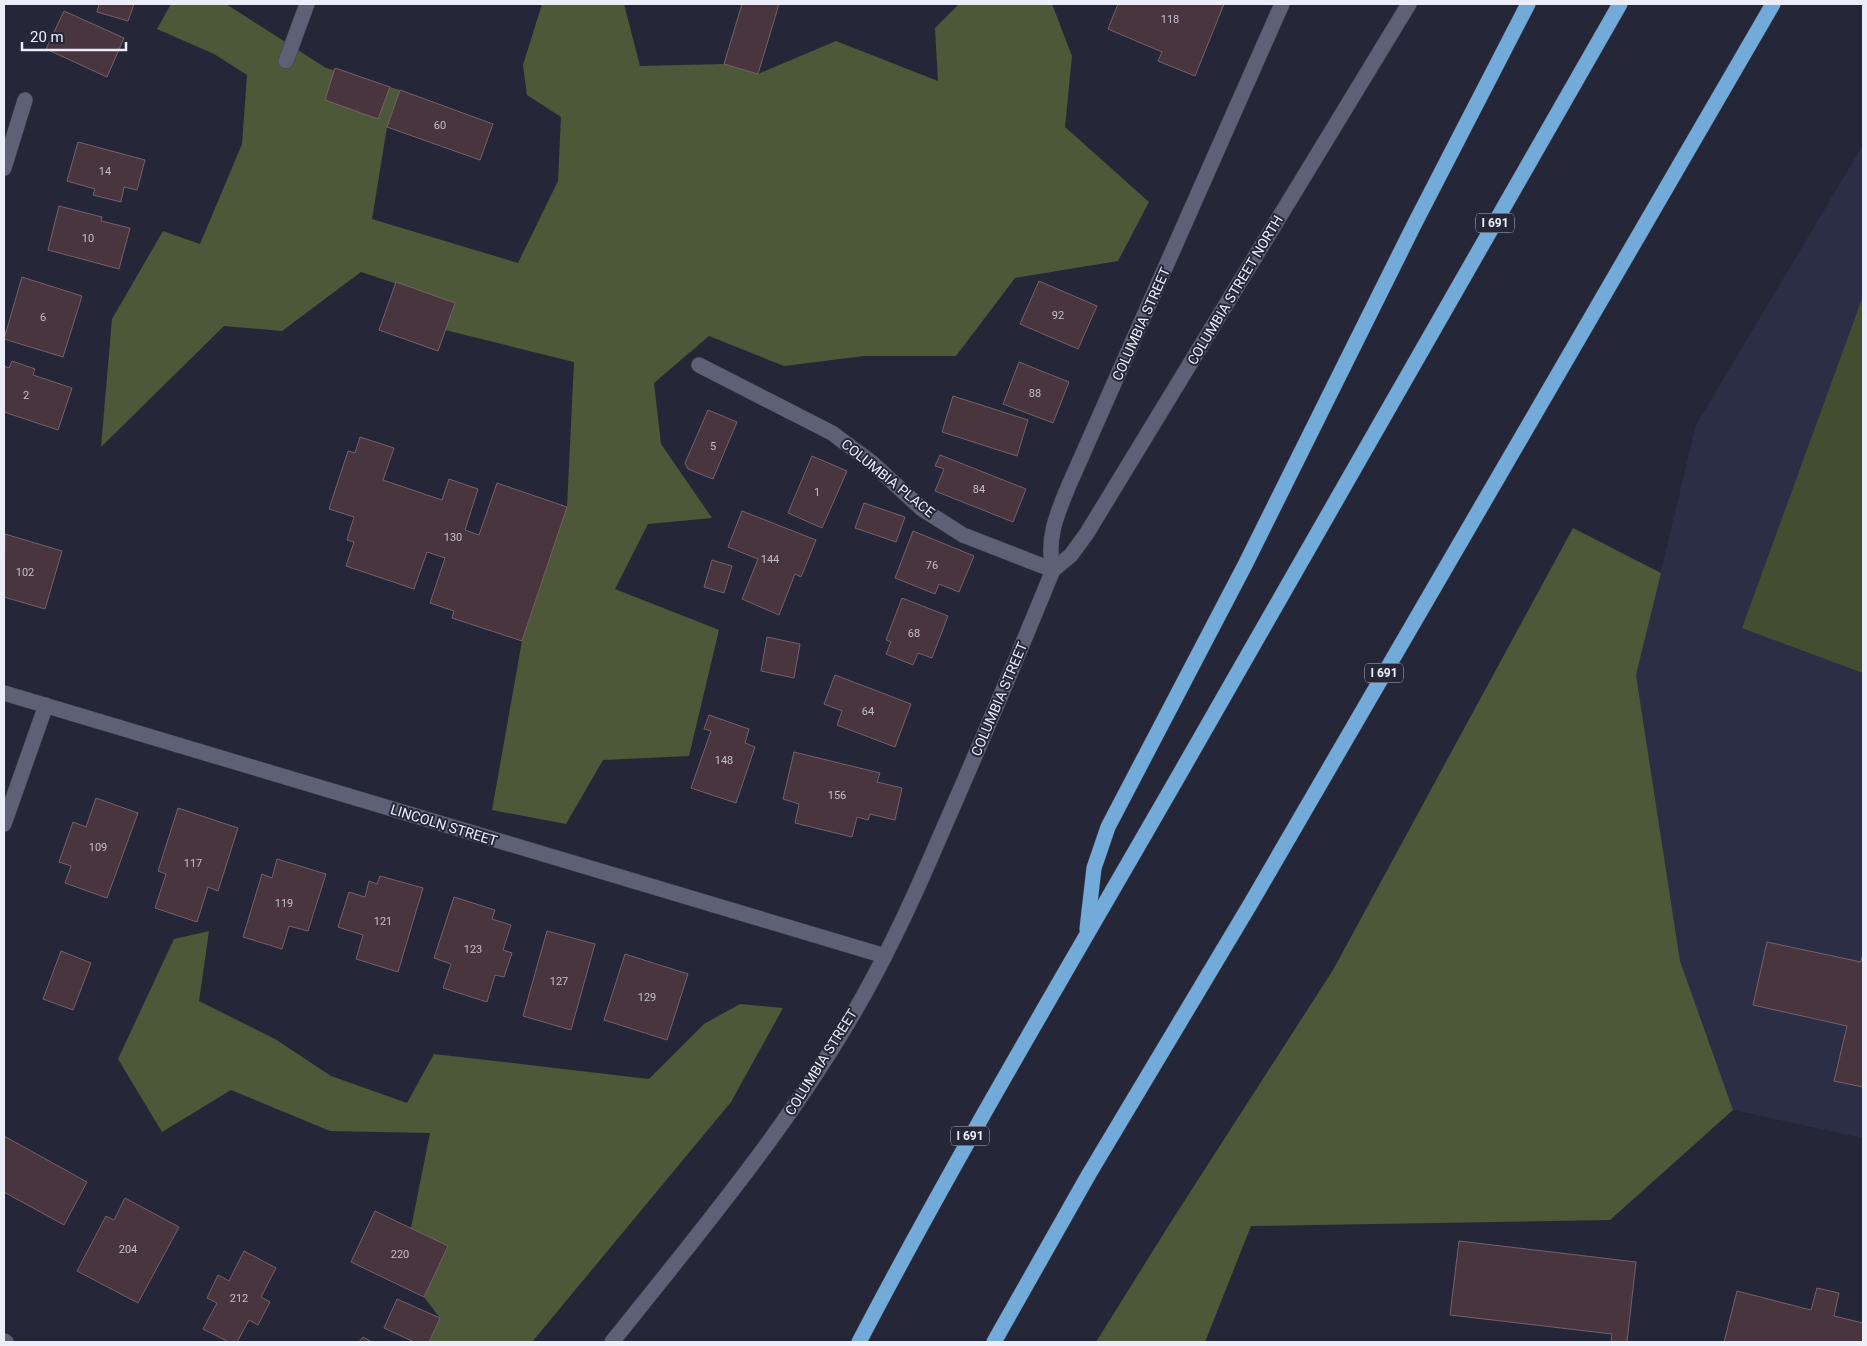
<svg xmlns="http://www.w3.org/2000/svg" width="1867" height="1346" viewBox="0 0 1867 1346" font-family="Roboto,sans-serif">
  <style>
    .built { fill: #2c2e46 }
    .green { fill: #434e30 }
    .forest { fill: #4d5838 }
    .building { fill: #49353e; stroke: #76606a }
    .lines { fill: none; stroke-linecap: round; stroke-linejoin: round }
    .street-casing { stroke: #434453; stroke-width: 16 }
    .secondary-casing { stroke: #434453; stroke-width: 16 }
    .highway-casing { stroke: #434453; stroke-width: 16 }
    .street { stroke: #5e6175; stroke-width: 15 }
    .secondary { stroke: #5e6175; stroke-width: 15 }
    .highway { stroke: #72aad9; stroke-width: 15 }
    .labels { text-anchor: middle; stroke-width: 4; stroke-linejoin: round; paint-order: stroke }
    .number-label { font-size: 11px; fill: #c2bfca }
    .shield { fill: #252738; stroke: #b0b2bf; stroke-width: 1 }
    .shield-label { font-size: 12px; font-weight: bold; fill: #ebedf9 }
    .street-label { font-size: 14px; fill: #ebedf9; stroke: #252738 }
  </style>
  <rect width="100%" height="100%" fill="#252738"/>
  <path class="built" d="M1863 145V1138L1733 1110 1680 961 1636 675 1696 425Z"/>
  <path class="green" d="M1863 296V673L1742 628Z"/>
  <g class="forest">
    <path d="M171 4H226L326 68 400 90 387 127 372 219 518 263 558 181 561 117 527 95 523 65 542 4H624L640 66 724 64 758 74 836 41 938 81 935 28 959 4H1052L1072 56 1065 127 1149 202 1118 261 1015 278 956 356H864L784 366 709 336 654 383 661 444 712 518 648 524 615 589 719 630 689 756 603 760 566 824 492 810 522 641 567 507 574 362 445 330 455 303 361 272 282 331 224 326 101 447 112 319 163 231 200 244 242 144 247 75 214 54 157 29Z"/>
    <path d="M1573 528 1661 573 1636 675 1680 961 1733 1110 1610 1220 1251 1226 1205 1342H1096L1169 1225 1333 970Z"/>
    <path d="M209 931 199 1001 275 1039 331 1076 407 1103 434 1054 649 1079 704 1024 740 1004 783 1008 731 1102 532 1342H429L440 1318 424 1297 448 1246 411 1228 430 1133 330 1131 231 1090 162 1132 118 1059 174 939Z"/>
  </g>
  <g class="building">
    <path d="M99 4H134L128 21 97 12Z"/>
    <path d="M742 4H779L758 74 724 64Z"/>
    <path d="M1118 4H1224L1195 76 1158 61 1162 52 1108 29Z"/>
    <path d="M64 11 124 38 107 77 46 49Z"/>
    <path d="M335 68 390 87 378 119 325 100Z"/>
    <path d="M400 90 493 124 480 160 387 127Z"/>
    <path d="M78 142 145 160 137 190 124 187 121 202 93 195 95 189 67 181Z"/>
    <path d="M59 206 102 217 101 221 130 228 119 269 48 250Z"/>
    <path d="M22 277 82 296 63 357 4 339Z"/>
    <path d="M1039 281 1097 306 1078 349 1020 324Z"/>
    <path d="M396 282 455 303 438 351 379 330Z"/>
    <path d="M12 361 35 369 33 375 72 388 58 430 4 412V366L9 368Z"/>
    <path d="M1019 362 1069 382 1053 423 1003 404Z"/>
    <path d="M953 396 1028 420 1017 456 942 432Z"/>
    <path d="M708 410 737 422 713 479 688 469 685 463Z"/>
    <path d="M360 437 394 448 383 480 442 500 449 479 478 489 465 530 479 535 497 483 567 507 522 641 452 618 454 611 430 603 445 558 427 552 414 589 346 566 354 542 347 540 354 517 329 509 348 451 355 453Z"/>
    <path d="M940 455 1026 489 1013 522 935 491 944 469 935 466Z"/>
    <path d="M812 456 847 471 822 528 788 513Z"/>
    <path d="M864 503 905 517 896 542 855 528Z"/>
    <path d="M742 511 816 540 801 577 795 574 779 615 742 599 758 559 728 547Z"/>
    <path d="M913 531 974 556 959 592 939 584 935 594 895 578Z"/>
    <path d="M5 534 62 551 45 609 4 597Z"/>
    <path d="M712 560 732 566 724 593 704 587Z"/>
    <path d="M902 598 948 616 932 658 918 653 913 665 886 654 891 642 886 640Z"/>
    <path d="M767 637 800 644 794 678 761 671Z"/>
    <path d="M835 675 911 704 895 747 837 725 842 711 824 704Z"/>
    <path d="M709 715 749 729 745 743 755 747 736 803 691 788 711 731 704 729Z"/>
    <path d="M794 752 880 773 877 782 902 788 895 820 870 814 868 820 857 817 852 837 795 823 799 804 783 799Z"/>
    <path d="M96 798 138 813 107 898 65 883 71 866 59 862 73 822 86 827Z"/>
    <path d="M178 808 238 828 218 891 208 887 197 922 155 908 166 874 158 871Z"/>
    <path d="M277 859 326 874 308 931 289 926 282 949 243 937 262 874 272 878Z"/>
    <path d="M380 876 423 888 398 972 356 959 363 935 338 927 349 892 365 897 369 881 377 884Z"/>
    <path d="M454 897 495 910 492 919 511 925 503 950 512 953 504 977 495 975 487 1002 443 988 451 964 434 958Z"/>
    <path d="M547 931 595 944 571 1030 523 1016Z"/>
    <path d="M1767 942 1861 962 1863 953V1087L1834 1081 1847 1026 1753 1005Z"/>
    <path d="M61 951 91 963 73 1010 43 999Z"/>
    <path d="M625 954 688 974 667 1040 604 1020Z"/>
    <path d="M4 1136 87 1182 64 1225 4 1192Z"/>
    <path d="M125 1198 179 1227 138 1303 77 1271 106 1216 114 1220Z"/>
    <path d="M375 1211 448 1246 424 1297 351 1262Z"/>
    <path d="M1459 1241 1636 1262 1627 1342H1611L1612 1334 1450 1315Z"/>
    <path d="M244 1251 276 1268 261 1297 270 1302 258 1325 249 1320 237 1342H229L203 1329 217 1303 207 1298 218 1275 229 1281Z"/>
    <path d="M1817 1288 1839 1293 1834 1316 1863 1323V1342H1724L1737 1291 1811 1310Z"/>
    <path d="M397 1299 440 1318 429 1342H414L384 1328Z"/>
    <path d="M363 1337 372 1342H359Z"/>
  </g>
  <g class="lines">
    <g class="street-casing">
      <g id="street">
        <path d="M286 61 307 4"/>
        <path d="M4 168 25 100"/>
        <path d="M699 365 832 433 871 462 922 509 963 535 1053 570"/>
        <path d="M4 693 885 956"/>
        <path d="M4 824 46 705"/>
      </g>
    </g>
    <g class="secondary-casing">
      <g id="secondary">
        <path d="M1053 570 1071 555 1087 533 1409 4"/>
        <path d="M4 1341 6 1342"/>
        <path d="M612 1342C707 1223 807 1105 878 969 904 920 926 869 948 818 984 736 1019 653 1053 570 1046 538 1057 514 1069 485L1282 4"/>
      </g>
    </g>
    <g class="highway-casing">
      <g id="highway">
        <path d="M1087 929 1094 868 1108 827 1245 565 1414 225 1528 4"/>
        <path d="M859 1342C962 1145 1076 955 1186 763 1332 510 1476 257 1620 4"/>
        <path d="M994 1342 1089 1174 1251 903 1773 4"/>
      </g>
    </g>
    <use href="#street" class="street"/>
    <use href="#secondary" class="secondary"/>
    <use href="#highway" class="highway"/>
  </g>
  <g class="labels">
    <g class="number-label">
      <text x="1170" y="23">118</text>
      <text x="440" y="129">60</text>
      <text x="105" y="175">14</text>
      <text x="88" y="242">10</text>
      <text x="1058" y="319">92</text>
      <text x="43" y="321">6</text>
      <text x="1035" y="397">88</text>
      <text x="26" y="399">2</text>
      <text x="713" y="450">5</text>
      <text x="979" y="493">84</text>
      <text x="817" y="496">1</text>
      <text x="453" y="541">130</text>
      <text x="770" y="563">144</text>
      <text x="932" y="569">76</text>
      <text x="25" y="576">102</text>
      <text x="914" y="637">68</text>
      <text x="868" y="715">64</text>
      <text x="724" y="764">148</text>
      <text x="837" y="799">156</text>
      <text x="98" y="851">109</text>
      <text x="193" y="867">117</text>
      <text x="284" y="907">119</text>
      <text x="383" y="925">121</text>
      <text x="473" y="953">123</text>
      <text x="559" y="985">127</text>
      <text x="647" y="1001">129</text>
      <text x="128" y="1253">204</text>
      <text x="400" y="1258">220</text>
      <text x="239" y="1302">212</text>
    </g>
    <g class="shield">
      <rect x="1476" y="213.5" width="38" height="19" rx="4"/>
      <rect x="1365" y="663.5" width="38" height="19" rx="4"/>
      <rect x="951" y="1126.5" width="38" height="19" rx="4"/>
    </g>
    <g class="shield-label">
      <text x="1495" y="227">I 691</text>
      <text x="1384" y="677">I 691</text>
      <text x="970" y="1140">I 691</text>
    </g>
    <g class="street-label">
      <text transform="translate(1235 290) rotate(-59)" y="5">COLUMBIA STREET NORTH</text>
      <text transform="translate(1141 324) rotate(-66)" y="5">COLUMBIA STREET</text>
      <text transform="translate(888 478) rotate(39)" y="5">COLUMBIA PLACE</text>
      <text transform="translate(999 699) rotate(-67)" y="5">COLUMBIA STREET</text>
      <text transform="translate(444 825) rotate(17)" y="5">LINCOLN STREET</text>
      <text transform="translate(821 1062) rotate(-58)" y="5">COLUMBIA STREET</text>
    </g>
  </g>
  <rect width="1867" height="1346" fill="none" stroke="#ebedf9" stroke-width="10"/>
  <path d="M22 42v8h104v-8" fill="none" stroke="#ebedf9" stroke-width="2.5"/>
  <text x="30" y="42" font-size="15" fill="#ebedf9" stroke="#252738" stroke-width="4" paint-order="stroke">20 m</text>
</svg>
